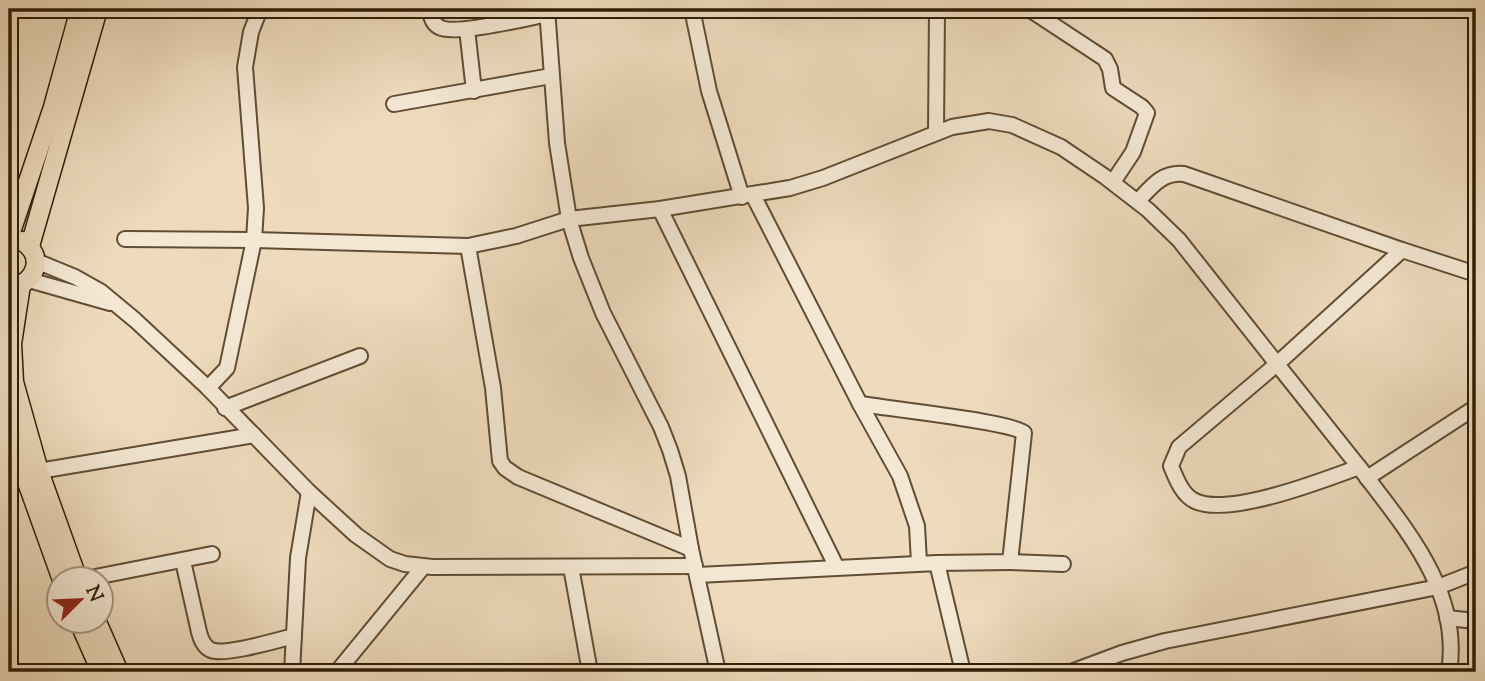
<svg xmlns="http://www.w3.org/2000/svg" width="1485" height="681" viewBox="0 0 1485 681" font-family="'Sorts Mill Goudy',serif">
  <style>
    .lines { fill: none; stroke-linecap: round; stroke-linejoin: round }
    .minor-casing { stroke: #604d34; stroke-width: 18 }
    .major-casing { stroke: #301e07; stroke-width: 21 }
    .minor { stroke: #f4e8d4; stroke-width: 14 }
    .major { stroke: #eedbbd; stroke-width: 18 }
  </style>
  <rect width="100%" height="100%" fill="#eedbbd"/>
  <filter id="stains"><feTurbulence type="fractalNoise" baseFrequency=".00286" numOctaves="4"/><feColorMatrix values="0 0 0 0 .2 0 0 0 0 .09 0 0 0 0 .02 0 0 0 .5 -.17"/></filter>
  <radialGradient id="worn" r=".72"><stop offset=".6" stop-color="#630" stop-opacity="0"/><stop offset="1" stop-color="#630" stop-opacity=".3"/></radialGradient>
  <g class="lines">
    <g class="minor-casing">
      <g id="minor">
        <path d="M429 9C431 16 432 23 439 27 454 36 528 18 547 14"/>
        <path d="M547 9 557 143 569 219 581 258 603 313 661 427 670 450 678 476 691 549 718 672"/>
        <path d="M692 9 709 91 742 197"/>
        <path d="M1029 9 1105 59 1110 69 1113 88 1142 107 1147 113 1133 152 1113 182"/>
        <path d="M467 29 474 91"/>
        <path d="M394 104 551 76"/>
        <path d="M936 133 937 9"/>
        <path d="M753 195 860 404 900 476 917 526 919 562"/>
        <path d="M1138 201C1152 186 1162 172 1184 174L1402 250"/>
        <path d="M660 209 836 566"/>
        <path d="M125 239 254 240 468 246 516 236 569 219 660 209 790 188 823 178 952 127 989 121 1012 125 1061 147 1104 176 1148 210 1179 240 1277 364 1402 250 1476 274"/>
        <path d="M468 246 493 388 500 461 505 468 518 477 691 549"/>
        <path d="M36 261 75 277 100 291 135 320 208 388 309 492 356 535 390 559 405 564 432 567 695 566"/>
        <path d="M29 280 110 303"/>
        <path d="M1277 364 1359 467C1324 480 1229 517 1195 501 1182 495 1176 478 1171 466L1179 447Z"/>
        <path d="M208 388 227 368 254 240 256 208 245 67 251 32 260 9"/>
        <path d="M860 404C886 408 1012 422 1024 433L1010 562 937 563"/>
        <path d="M225 408 360 356"/>
        <path d="M1359 467C1404 527 1462 591 1449 672"/>
        <path d="M39 471 254 435"/>
        <path d="M1367 478 1476 407"/>
        <path d="M183 561 199 632C201 640 204 647 211 650 224 656 278 640 294 636"/>
        <path d="M1010 562 1063 564"/>
        <path d="M571 567 590 672"/>
        <path d="M697 575 937 563 963 672"/>
        <path d="M80 580 212 554"/>
        <path d="M1447 618 1476 621"/>
        <path d="M292 672 298 558 309 492"/>
        <path d="M337 672 423 567"/>
        <path d="M1071 672 1122 653 1165 641 1438 587 1476 572"/>
      </g>
    </g>
    <g class="major-casing">
      <g id="major">
        <path d="M9 238 53 107 80 9"/>
        <path d="M30 246 98 9"/>
        <path d="M21 285 12 344 14 382 39 471 78 580"/>
        <path d="M12 287C37 283 45 255 22 241"/>
        <path d="M9 432 62 580"/>
        <path d="M79 622 101 672"/>
        <path d="M97 622 119 672"/>
      </g>
    </g>
    <use href="#minor" class="minor"/>
    <use href="#major" class="major"/>
  </g>
  <rect width="1485" height="681" fill="none" stroke="#eedbbd" stroke-width="35"/>
  <rect x="10" y="10" width="1464" height="660" fill="none" stroke="#301e07" stroke-width="3.5"/>
  <rect x="18" y="18" width="1450" height="646" fill="none" stroke="#301e07" stroke-width="2"/>
  <g transform="translate(80 600) rotate(66)"><circle r="33" fill="#f4e8d4" stroke="#a69782" stroke-width="2"/>
  <path d="M0-5L12 26L0 18L-12 26Z" fill="#8f2418"/>
  <text y="-10" font-size="19" font-weight="bold" text-anchor="middle" fill="#301e07">N</text>
  </g>
  <rect width="100%" height="100%" filter="url(#stains)"/>
  <rect width="100%" height="100%" fill="url(#worn)"/>
</svg>
